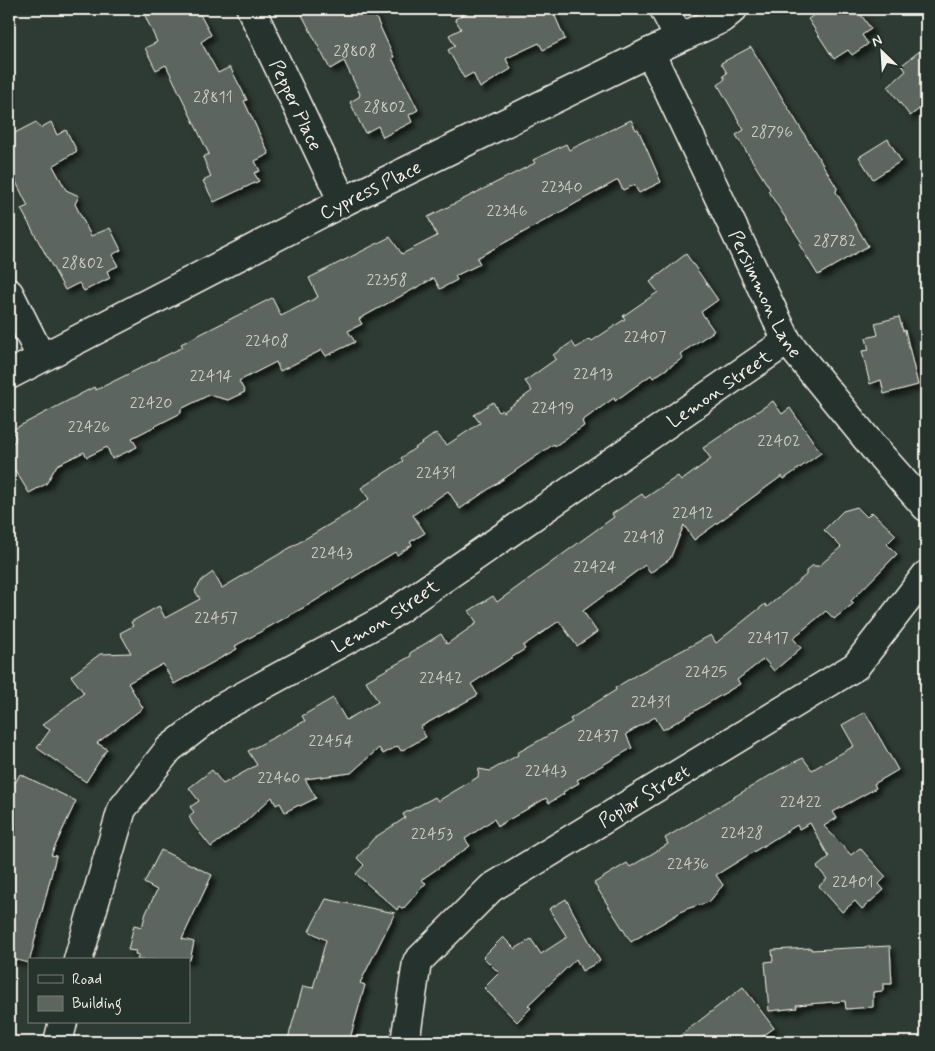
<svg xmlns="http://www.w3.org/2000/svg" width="935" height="1051" viewBox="0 0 935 1051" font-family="Mynerve,sans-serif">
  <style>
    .building { fill: #5c655e; stroke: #f4f1e8; filter: url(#shadow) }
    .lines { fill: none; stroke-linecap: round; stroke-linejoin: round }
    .minor-casing { stroke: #f4f1e8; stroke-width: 31 }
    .minor { stroke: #26332d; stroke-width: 28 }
    .labels { text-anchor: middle; stroke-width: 4; stroke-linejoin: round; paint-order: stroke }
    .number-label { font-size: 16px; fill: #cecec6 }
    .street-label { font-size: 19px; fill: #f4f1e8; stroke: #26332d }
  </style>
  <defs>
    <filter id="shadow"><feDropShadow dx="4.5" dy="4.5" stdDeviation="2.5" flood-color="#0009"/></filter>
  </defs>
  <rect width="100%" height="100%" fill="#2e3b34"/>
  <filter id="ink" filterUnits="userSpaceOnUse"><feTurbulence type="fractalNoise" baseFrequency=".02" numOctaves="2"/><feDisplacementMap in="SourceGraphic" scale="10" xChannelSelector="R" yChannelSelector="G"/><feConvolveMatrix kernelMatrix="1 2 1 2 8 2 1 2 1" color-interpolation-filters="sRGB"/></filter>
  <g filter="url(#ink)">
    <g class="building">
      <path d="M142 9H197L211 35 201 42 218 73 230 67 247 100 244 101 269 154 255 161 260 171 254 173 259 181 214 202 203 181 211 177 203 157 209 154 166 65 156 70 145 48 157 42Z"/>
      <path d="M299 9H372L394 57 392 58 418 110 409 115 412 122 383 137 378 126 365 133 350 102 359 97 360 94 344 61 330 69Z"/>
      <path d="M473 9H552L565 39 543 50 539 43 507 58 506 59 511 69 480 88 473 73 464 78 448 50 455 46 449 35 461 29 455 19Z"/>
      <path d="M823 9H857L871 29 862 35 868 44 852 55 848 50 834 59 808 19Z"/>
      <path d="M926 46V104L910 116 888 87 906 71 902 65Z"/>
      <path d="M751 47 837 188 836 192 868 246 818 275 799 244 802 243 768 191 770 189 736 135 744 130 718 85 725 79 723 76 727 73 721 63Z"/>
      <path d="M631 120 636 130 638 129 661 182 639 193 634 185 623 190 618 180 477 258 480 264 455 276 457 280 440 289 434 278 359 319 362 324 348 331 355 342 326 356 322 350 280 371 276 362 239 381 245 392 228 400 209 395 181 409V413L132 438 137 447 112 459 107 447 87 457 84 452 57 465 46 484 29 493 15 470 9 473V444L16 441 14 439 16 438 12 430 94 387 96 390 183 347 181 344 272 298 281 316 318 297 309 278 390 237 402 254 437 236 428 217 535 163 533 160 566 144 569 150Z"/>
      <path d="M36 122 40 128 51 122 57 135 66 130 77 151 53 166 66 190 79 196 75 204 91 236 110 228 121 250 112 255 118 266 107 271 110 278 84 291 79 283 65 290 21 209 28 206 9 168V136Z"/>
      <path d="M888 139 901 161 873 179 859 157Z"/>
      <path d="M686 254 718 300 701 312 714 331 680 354 683 358 653 378 651 375 615 401 614 398 582 421 584 426 555 446 554 444 460 509 448 491 413 515 425 533 410 542 412 545 397 555 395 552 310 604 235 646 237 649 174 684 163 664 128 683 143 708 97 743 107 749 86 782 37 748 50 730 42 725 84 693 71 676 100 654 131 653 120 633 133 626 131 622 159 606 165 618 200 599 195 591 202 580 213 572 222 588 347 514 369 499 361 488 403 461 401 458 436 433 447 445 480 423 474 415 493 402 499 412 502 410 503 412 532 391 525 381 556 359 553 355 572 342 576 348 590 339 592 341 625 319 623 316 658 292 650 282Z"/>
      <path d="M899 317 903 331 905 330 918 385 884 394 881 380 870 384 862 351 869 350 866 338 878 335 875 323Z"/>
      <path d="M773 401 782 414 790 408 821 453 784 479 782 476 694 540 684 525 670 559 650 573 645 565 583 611 597 632 577 646 559 621 523 646 525 649 471 684 478 695 420 727 426 737 401 751 398 746 383 754 379 748 351 773 305 779 316 798 300 806 299 805 285 812 280 803 276 805 272 797 245 822 211 847 192 823 189 816 194 812 190 807 199 801 189 788 212 770 223 784 257 765 248 751 305 721 302 716 333 698 346 720 378 702 366 681 411 656 410 653 441 634 447 644 477 623 469 611 493 596 497 602 614 517 612 514 642 494 645 498 678 476 681 481 711 459 703 448Z"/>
      <path d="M857 507 867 517 872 512 896 535 887 544 897 554 851 601 854 603 834 619 826 611 793 638 801 648 774 671 764 659 737 680 740 684 663 730 655 717 626 734 632 748 577 780 579 783 563 792 564 794 549 803 546 798 498 826 494 819 465 839 470 846 421 880 426 883 403 909 399 906 397 910 356 874 364 865 357 858 374 838 405 818 403 814 435 797 438 801 478 777 479 769 490 771 518 755 517 753 572 722 570 719 616 690 615 688 636 675 711 635 716 643 765 604 767 607 806 575V571L812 566H819L841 547 824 530 843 511Z"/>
      <path d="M865 712 898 770 874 784 876 788 833 812 837 818 824 826 851 855 860 848 886 877 879 884 884 890 862 909 855 901 842 912 819 886 827 879 817 867 829 857 810 823 799 829 797 825 716 875 723 885 709 902 686 909 631 942 594 883 627 863 630 867 668 844 665 838 786 766 803 758 812 770 854 746 842 725Z"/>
      <path d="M20 774 76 801 51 855 56 856 29 963 9 958V795Z"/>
      <path d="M161 850 212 875 182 939 194 942 190 960H137L139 955 135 954 136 951 128 950 134 925 142 927 146 913 157 890 144 883Z"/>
      <path d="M326 899 395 913 360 983 365 985 349 1042H287L303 986 313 988 326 940 309 931Z"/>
      <path d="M566 899 600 961 582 971 576 959 528 1005 531 1008 517 1022 484 988 499 973 483 957 503 937 515 949 531 939 541 954 567 937 549 909Z"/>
      <path d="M890 946 892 984H883V991L873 992V1007L846 1009 845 1001 796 1005 797 1008 769 1011 765 962 773 961 772 950 811 948V950Z"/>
      <path d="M743 987 774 1028 755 1042H750L746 1035 737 1042H672Z"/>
    </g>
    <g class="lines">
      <g class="minor-casing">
        <g id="minor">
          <path id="s1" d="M251 9 343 202"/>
          <path d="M664 9 679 38"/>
          <path id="s2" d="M650 52 787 341 874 448 926 507"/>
          <path d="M9 293 41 357"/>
          <path id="s3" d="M9 375 343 202 650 52 721 19 733 9"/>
          <path id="s4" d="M78 960 122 809 169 749 223 707 383 620 787 341"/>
          <path d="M58 1042 63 1022"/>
          <path id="s5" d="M405 1042 417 962 491 888 856 666 926 575"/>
        </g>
      </g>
      <use href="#minor" class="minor"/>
    </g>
  </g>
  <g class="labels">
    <g class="number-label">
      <text x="355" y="56">28808</text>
      <text x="213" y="102">28811</text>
      <text x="385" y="112">28802</text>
      <text x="772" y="137">28796</text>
      <text x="562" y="192">22340</text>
      <text x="507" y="216">22346</text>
      <text x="835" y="246">28782</text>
      <text x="83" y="268">28802</text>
      <text x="387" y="285">22358</text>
      <text x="645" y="342">22407</text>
      <text x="267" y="346">22408</text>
      <text x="593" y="379">22413</text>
      <text x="211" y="381">22414</text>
      <text x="151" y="408">22420</text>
      <text x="553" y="413">22419</text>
      <text x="89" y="432">22426</text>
      <text x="779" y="446">22402</text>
      <text x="436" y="478">22431</text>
      <text x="693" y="518">22412</text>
      <text x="644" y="542">22418</text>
      <text x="332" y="558">22443</text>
      <text x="595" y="572">22424</text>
      <text x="216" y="623">22457</text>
      <text x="768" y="643">22417</text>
      <text x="706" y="677">22425</text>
      <text x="441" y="683">22442</text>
      <text x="651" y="707">22431</text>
      <text x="598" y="741">22437</text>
      <text x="331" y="746">22454</text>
      <text x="546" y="776">22443</text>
      <text x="279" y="783">22460</text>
      <text x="801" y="807">22422</text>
      <text x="742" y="838">22428</text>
      <text x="432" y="839">22453</text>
      <text x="688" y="869">22436</text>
      <text x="853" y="887">22401</text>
    </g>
    <g class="street-label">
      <text dy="7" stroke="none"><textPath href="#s1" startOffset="106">Pepper Place</textPath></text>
      <text dy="7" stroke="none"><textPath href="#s3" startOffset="406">Cypress Place</textPath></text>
      <text dy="7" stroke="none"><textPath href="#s2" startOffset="268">Persimmon Lane</textPath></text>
      <text dy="7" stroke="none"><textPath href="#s4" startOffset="892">Lemon Street</textPath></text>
      <text dy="7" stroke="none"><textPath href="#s4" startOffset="488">Lemon Street</textPath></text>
      <text dy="7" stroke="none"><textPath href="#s5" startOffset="364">Poplar Street</textPath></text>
    </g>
  </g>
  <rect width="935" height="1051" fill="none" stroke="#26332d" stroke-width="30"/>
  <rect x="15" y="15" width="905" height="1021" fill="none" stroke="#f4f1e8" stroke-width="2" filter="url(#ink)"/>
  <rect x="28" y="958" width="162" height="65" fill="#26332d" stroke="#787f78"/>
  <rect x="38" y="975" width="25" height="8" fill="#26332d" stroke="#787f78"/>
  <text x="72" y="984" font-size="15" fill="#f4f1e8">Road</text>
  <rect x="38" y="996" width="25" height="15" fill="#5c655e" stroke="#787f78"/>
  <text x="72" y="1008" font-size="15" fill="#f4f1e8">Building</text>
  <g transform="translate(882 52) rotate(335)" stroke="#26332d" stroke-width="4" paint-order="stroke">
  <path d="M0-4L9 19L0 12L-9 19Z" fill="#f4f1e8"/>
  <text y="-8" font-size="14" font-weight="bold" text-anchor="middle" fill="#f4f1e8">N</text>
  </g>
</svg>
